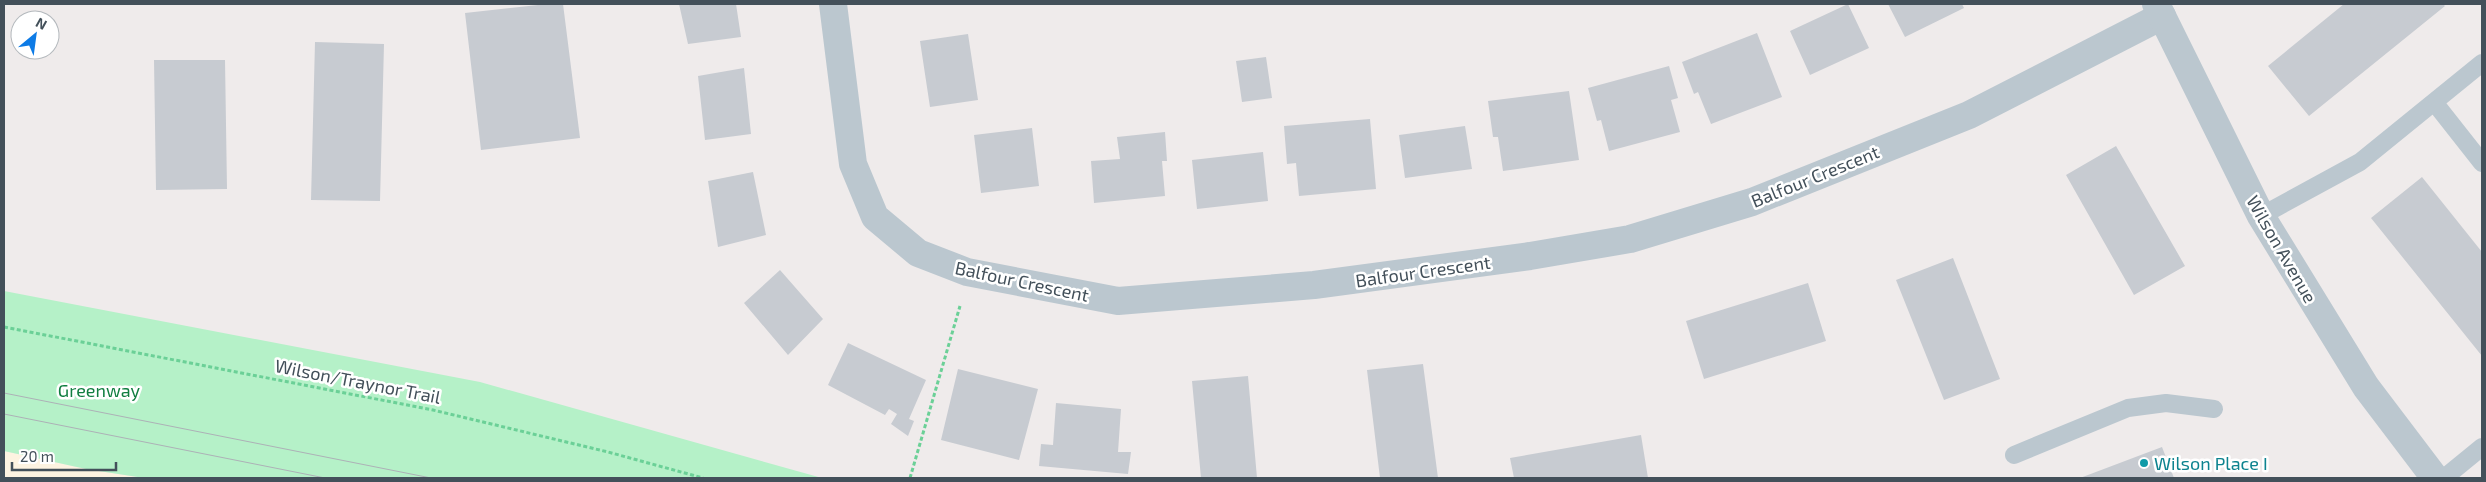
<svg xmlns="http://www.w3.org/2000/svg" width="2486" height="482" font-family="'Exo 2',sans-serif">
	<rect width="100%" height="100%" fill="#efebeb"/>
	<path fill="#fdf3e1" d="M4 451 86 469 144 478H4Z"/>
	<path fill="#b5f1c8" d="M4 291 480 382 822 478H144L86 469 4 451Z"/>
	<path fill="#c7cbd1" d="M547 4H563L580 138 481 150 465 13Z
		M679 4H736L741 37 688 44Z
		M1848 4 1869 48 1810 75 1790 31Z
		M1888 4H1962L1964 8 1905 37Z
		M2344 4H2443L2445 6 2309 116 2268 66Z
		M1757 33 1782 97 1711 124 1698 92 1694 94 1682 62Z
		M968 34 978 100 930 107 920 41Z
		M315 42 384 44 380 201 311 200Z
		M1266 57 1272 98 1242 102 1236 61Z
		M154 60H225L227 189 156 190Z
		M1669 66 1678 98 1671 100 1680 132 1609 151 1601 120 1597 121 1588 88Z
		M744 68 751 134 705 140 698 76Z
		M1569 91 1579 160 1503 171 1498 137H1493L1488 101Z
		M1370 119 1376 189 1299 196 1296 163 1287 164 1284 126Z
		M1465 126 1472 169 1405 178 1399 135Z
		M1032 128 1039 186 981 193 974 135Z
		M1165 132 1167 161H1162L1165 196 1094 203 1091 161 1120 159 1117 137Z
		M2116 146 2185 266 2134 295 2066 175Z
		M1263 152 1268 201 1197 209 1192 160Z
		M753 172 766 235 718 247 708 181Z
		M2422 177 2482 252V356L2371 218Z
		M1953 258 2000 379 1944 400 1896 280Z
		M780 270 823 319 788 355 744 303Z
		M1808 283 1826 341 1704 379 1686 321Z
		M848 343 926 380 909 419 914 421 908 436 891 424 897 414 889 409 885 415 828 385Z
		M1423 364 1438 478H1380L1367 370Z
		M958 369 1038 389 1019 460 941 440Z
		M1248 376 1257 478H1201L1192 381Z
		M1056 403 1121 409 1118 452H1131L1128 474 1039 466 1041 444 1053 445Z
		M1641 435 1648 478H1514L1510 458Z
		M2162 447 2174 478H2080Z"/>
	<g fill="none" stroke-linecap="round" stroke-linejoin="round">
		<path stroke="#6bd097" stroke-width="3" stroke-dasharray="4 2.5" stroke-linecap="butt" d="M4 327 433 410 608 452 703 478
			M910 478 960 306"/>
		<path stroke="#bbc7cf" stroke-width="18" d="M2434 102 2482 163
			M2261 216 2360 162 2482 63
			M2014 455 2128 408 2166 403 2214 409
			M2444 478 2482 447"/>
		<path stroke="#bbc7cf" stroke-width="28" d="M833 4 853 164 875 217 918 253 967 272 1118 301 1314 285 1530 256 1630 239 1752 202 1969 115 2162 16"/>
		<path stroke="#bbc7cf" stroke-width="28" d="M2156 4 2261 216 2366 387 2435 478"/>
		<path stroke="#adb1b7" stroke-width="1" d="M4 393 431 478
			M4 414 325 478"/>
	</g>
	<circle fill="#0f9aa8" stroke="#fff" stroke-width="2" cx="2144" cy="463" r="5"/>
	<g text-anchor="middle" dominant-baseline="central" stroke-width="5" stroke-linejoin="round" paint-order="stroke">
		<g font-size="18" fill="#43505a" stroke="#fff">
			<text transform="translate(1815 176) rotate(-22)">Balfour Crescent</text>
			<text transform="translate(2282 249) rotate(60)">Wilson Avenue</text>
			<text transform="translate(1423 271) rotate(-8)">Balfour Crescent</text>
			<text transform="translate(1022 281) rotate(12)">Balfour Crescent</text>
			<text transform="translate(358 381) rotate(11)">Wilson/Traynor Trail</text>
		</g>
		<g font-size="18" fill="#107e40" stroke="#fff">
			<text x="99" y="390">Greenway</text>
		</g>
		<g font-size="18" fill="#0d838f" stroke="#fff" text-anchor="start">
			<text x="2154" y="463">Wilson Place I</text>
		</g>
	</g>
	<rect width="2486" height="482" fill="none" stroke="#43505a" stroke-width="10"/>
	<g transform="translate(35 35) rotate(29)"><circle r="24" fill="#ffffff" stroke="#b4b9bd"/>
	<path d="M0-4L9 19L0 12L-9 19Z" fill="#0d7be6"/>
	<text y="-8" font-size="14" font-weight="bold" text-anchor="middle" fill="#43505a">N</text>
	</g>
	<path d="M12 462v8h104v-8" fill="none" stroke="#43505a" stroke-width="2.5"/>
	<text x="20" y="462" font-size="15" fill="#43505a" stroke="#ffffff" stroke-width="4" paint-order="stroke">20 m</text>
</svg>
